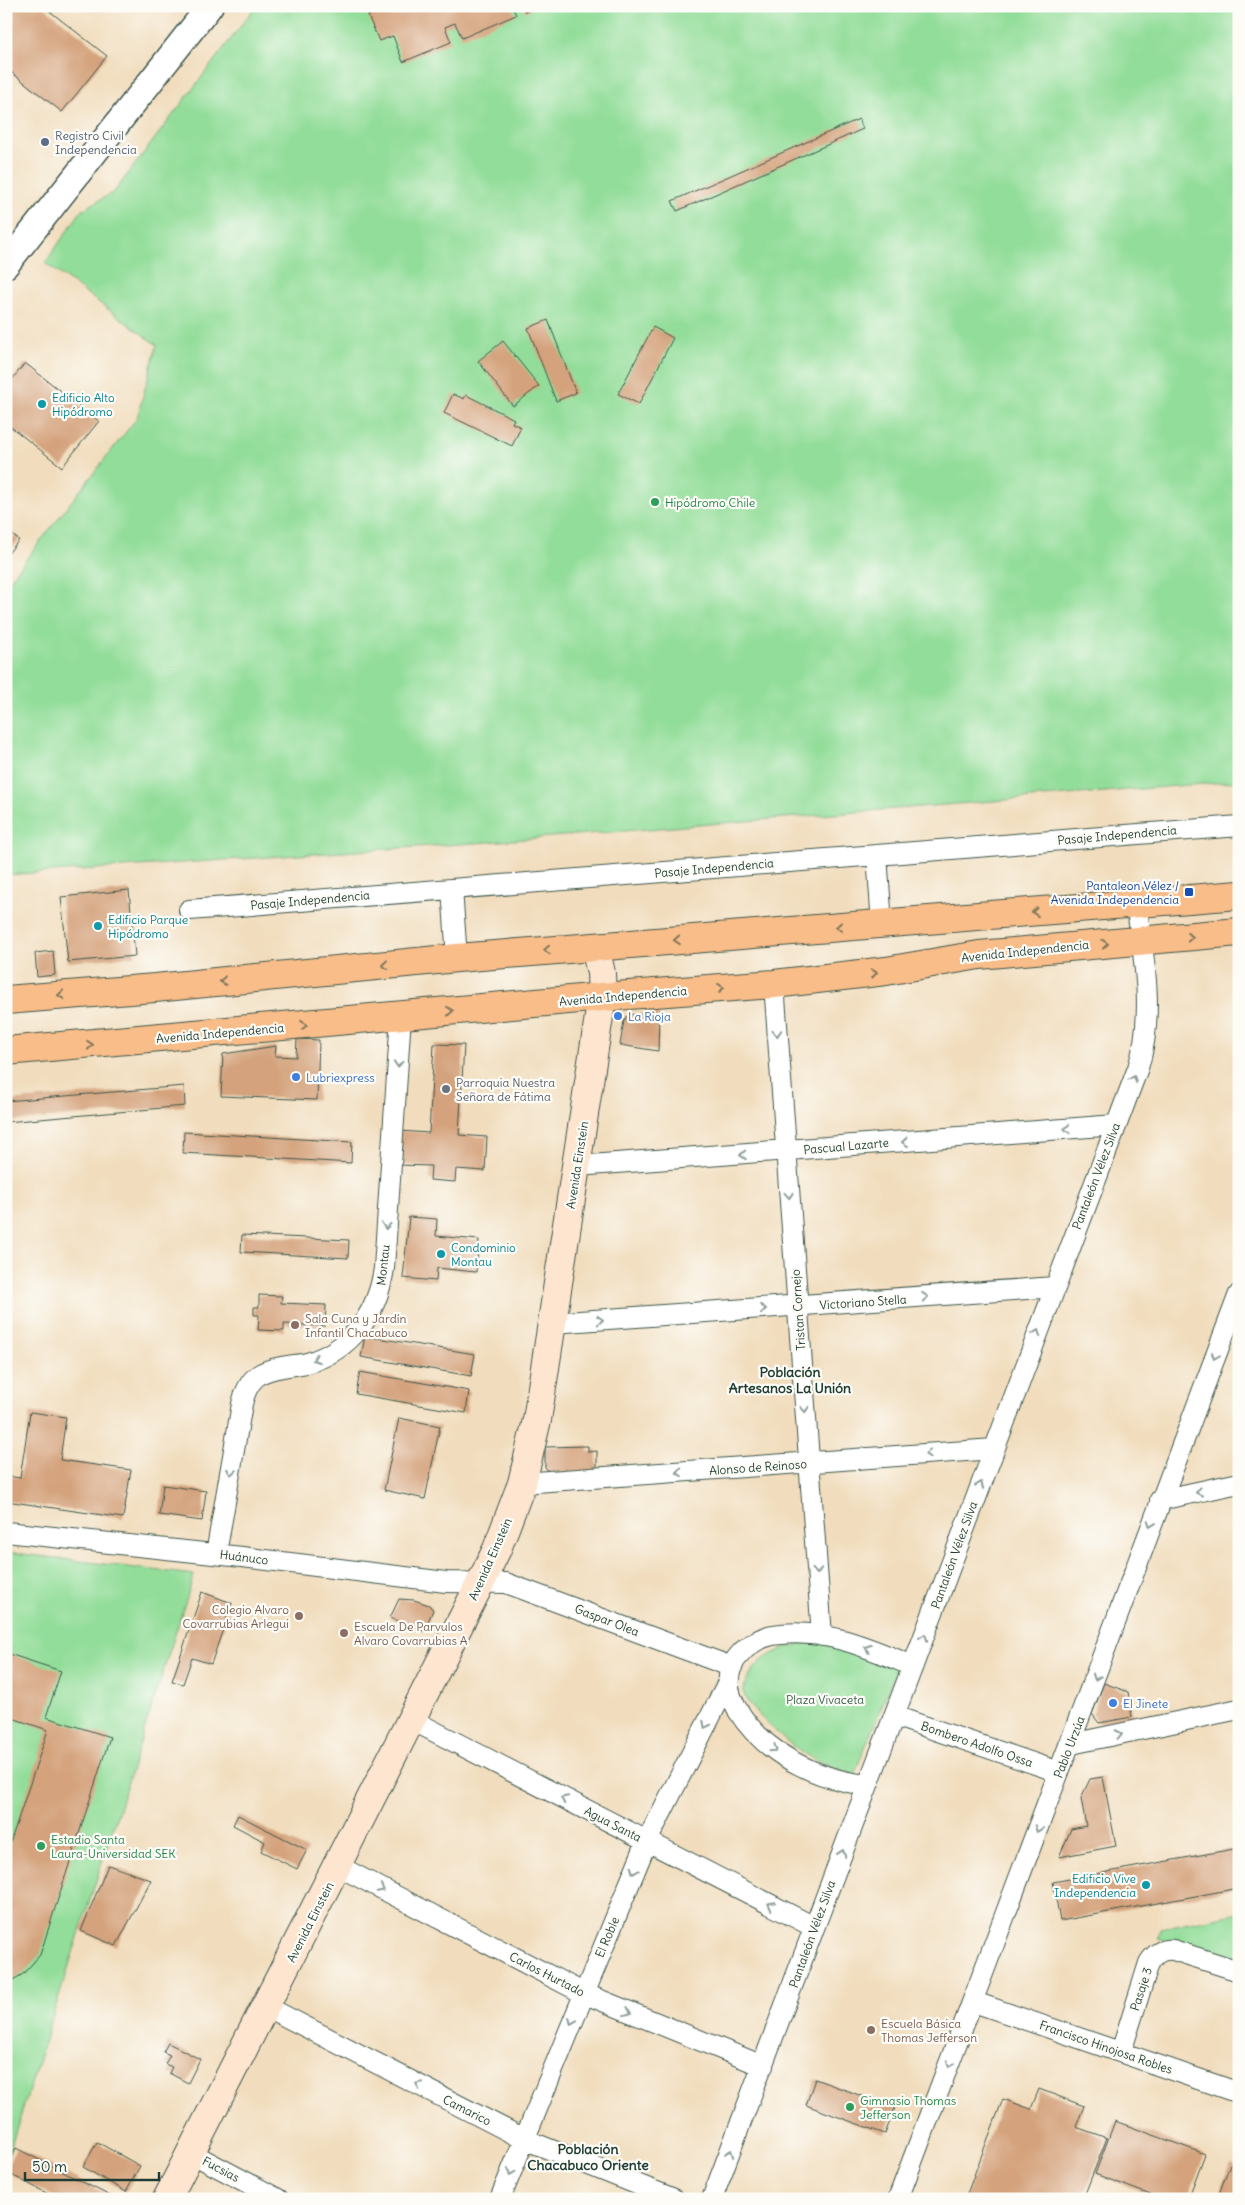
<svg xmlns="http://www.w3.org/2000/svg" width="1245" height="2205" font-family="Delius,sans-serif">
	<rect width="100%" height="100%" fill="#fdfcf7"/>
	<filter id="ink" filterUnits="userSpaceOnUse"><feTurbulence type="fractalNoise" baseFrequency=".02" numOctaves="2"/><feDisplacementMap in="SourceGraphic" scale="10" xChannelSelector="R" yChannelSelector="G"/><feConvolveMatrix kernelMatrix="1 2 1 2 8 2 1 2 1" color-interpolation-filters="sRGB"/></filter>
	<filter id="wash" filterUnits="userSpaceOnUse"><feTurbulence type="fractalNoise" baseFrequency=".0096" numOctaves="4" result="noise"/><feDisplacementMap in="SourceGraphic" scale="20" xChannelSelector="R" yChannelSelector="G"/><feGaussianBlur stdDeviation="1.12" result="paint"/><feColorMatrix in="noise" values="0 0 0 0 0 0 0 0 0 0 0 0 0 0 0 0 0 1.4 0 .05"/><feComposite in="paint" operator="in"/></filter>
	<g filter="url(#wash)">
		<rect width="100%" height="100%" fill="#f1ddbd"/>
		<path fill="#92dd99" stroke="#588d66" d="M256 6H1239V781L489 842 6 875V585L137 418 157 345 45 263 82 210 114 192Z
			M6 1552 194 1575 6 2162Z
			M805 1643H824L897 1668 854 1775C836 1768 815 1761 798 1750 786 1741 745 1706 744 1693 743 1686 747 1680 750 1675 761 1655 784 1647 805 1643Z
			M1239 1913V1964L1158 1938 1160 1929Z"/>
		<g id="blocks">
			<path fill="#d4a27b" d="M6 6H43L107 56 62 112 6 68Z
				M375 6H512L516 15 462 38 455 23 445 27 451 42 403 62 393 36 379 41 368 16 374 13 372 7Z
				M523 6H539L525 12Z
				M859 119 863 129 677 211 672 201Z
				M548 320 576 393 556 401 528 328Z
				M653 327 673 338 639 404 618 394Z
				M503 341 539 386 513 406 478 361Z
				M25 363 99 421 62 467 6 423V387Z
				M453 394 464 399 466 395 514 419 512 423 521 427 512 446 444 413Z
				M6 530 19 540 6 556 7 533Z
				M129 890 135 956 68 962 61 897Z
				M53 951 55 975 37 977 35 953Z
				M659 1013 658 1051 620 1045 624 1021 628 1015Z
				M297 1039 319 1040 317 1100 221 1096 223 1054 276 1046 275 1056 296 1057Z
				M434 1044 464 1045 459 1135 487 1137 485 1171 456 1169 455 1182 430 1180 431 1166 398 1165 400 1131 429 1133Z
				M184 1086 185 1106 6 1122V1101Z
				M184 1132 352 1142 351 1163 183 1153Z
				M409 1217 437 1219 436 1236 479 1240 476 1272 437 1268 436 1281 403 1278Z
				M242 1235 349 1240 348 1258 241 1252Z
				M259 1295 282 1296 281 1303 326 1305 325 1326 284 1324V1331L258 1330 259 1315H254V1307H259Z
				M365 1336 475 1354 471 1376 361 1357Z
				M360 1372 469 1391 466 1413 356 1394Z
				M30 1412 66 1417 60 1460 131 1470 123 1518 6 1501V1476L20 1478Z
				M399 1418 440 1426 425 1499 384 1490Z
				M588 1446V1452L597 1451V1473L551 1474 545 1467V1447Z
				M163 1485 206 1491 202 1521 159 1515Z
				M202 1592 232 1603 211 1664 192 1658 183 1684 172 1681Z
				M399 1599 414 1600 429 1605 433 1610 424 1631 390 1618Z
				M6 1653 61 1671 46 1717 110 1737 40 1955 23 1974 6 1984V1855L48 1730 6 1716Z
				M1104 1683 1128 1692 1132 1717 1099 1723 1092 1714Z
				M1103 1777 1116 1846 1059 1857 1071 1829 1086 1826 1081 1798 1090 1779Z
				M238 1815 307 1850 297 1869 261 1851 265 1842 233 1825Z
				M1239 1848V1888L1060 1921 1053 1882Z
				M108 1865 151 1880 116 1946 81 1931Z
				M168 2043 200 2059 188 2083 169 2073 172 2067 165 2064 170 2055 163 2052Z
				M815 2079 895 2108 885 2134 806 2105Z
				M1039 2089 1084 2106 1076 2127 1107 2138 1083 2199H965L1003 2099 1031 2109Z
				M1115 2121 1205 2154 1188 2199H1161L1095 2174Z
				M97 2142 140 2166 126 2192 83 2167Z
				M16 2148 116 2199H58L6 2172V2168Z
				M1230 2164 1239 2167V2199H1217Z"/>
		</g>
	</g>
	<g filter="url(#ink)">
		<use href="#blocks" fill-opacity="0" stroke="#3e5549" stroke-width="1"/>
		<g fill="none" stroke-linecap="round" stroke-linejoin="round">
			<g stroke="#3e5549" stroke-width="22">
				<path id="minor" d="M877 855 882 924
					M452 889 457 958
					M189 910 1239 826
					M774 984 822 1636
					M577 1166 1116 1125
					M552 1323 1054 1287
					M522 1483 994 1449
					M1160 1500 1239 1483
					M6 1532 242 1557 446 1582 506 1583 732 1667
					M216 1554 242 1404C245 1391 250 1379 262 1373 275 1366 293 1366 307 1363 352 1350 378 1312 384 1268L401 1016
					M894 1716 1059 1772
					M412 1720 814 1927
					M1071 1744 1239 1709
					M867 1785C816 1779 764 1754 737 1709 727 1692 725 1675 736 1659 747 1644 763 1635 781 1634 828 1629 871 1649 913 1666
					M338 1866 583 1993 763 2066
					M974 2002 1239 2093
					M267 2007 524 2139 674 2199
					M1121 2052 1149 1963C1155 1953 1162 1949 1173 1950L1239 1971
					M191 2153 278 2199
					M500 2199 647 1841 728 1682
					M712 2199 1138 1068C1155 1013 1144 959 1136 903
					M898 2199C1014 1898 1124 1595 1239 1294"/>
			</g>
			<g stroke="#3e5549" stroke-width="28">
				<path id="tertiary" d="M6 265 210 6"/>
			</g>
			<g stroke="#3e5549" stroke-width="30">
				<path id="secondary" d="M167 2199 481 1582 497 1549 522 1483 537 1420 602 997 601 973 595 947"/>
			</g>
			<g stroke="#3e5549" stroke-width="30">
				<path id="primary" d="M6 1000 155 988 457 958 1239 895
					M6 1051 602 997 774 984 886 971 979 955 1239 932"/>
			</g>
			<use href="#minor" stroke="#fff" stroke-width="20"/>
			<use href="#tertiary" stroke="#fff" stroke-width="25"/>
			<use href="#secondary" stroke="#fde5d0" stroke-width="28"/>
			<use href="#primary" stroke="#f9bd89" stroke-width="28"/>
		</g>
		<defs><path id="oneway-chevron" d="M-2-3.5L2.5 0L-2 3.5" fill="none" stroke-width="1.6" stroke-linecap="round" stroke-linejoin="round" transform="scale(1.25)"/></defs>
		<g stroke="#81775a">
			<use href="#oneway-chevron" transform="translate(1035 912) rotate(175)"/>
			<use href="#oneway-chevron" transform="translate(839 927) rotate(175)"/>
			<use href="#oneway-chevron" transform="translate(1190 937) rotate(-5)"/>
			<use href="#oneway-chevron" transform="translate(677 940) rotate(175)"/>
			<use href="#oneway-chevron" transform="translate(1105 944) rotate(-5)"/>
			<use href="#oneway-chevron" transform="translate(547 950) rotate(175)"/>
			<use href="#oneway-chevron" transform="translate(385 965) rotate(174)"/>
			<use href="#oneway-chevron" transform="translate(874 973) rotate(-8)"/>
			<use href="#oneway-chevron" transform="translate(223 981) rotate(174)"/>
			<use href="#oneway-chevron" transform="translate(721 988) rotate(-4)"/>
			<use href="#oneway-chevron" transform="translate(61 995) rotate(175)"/>
			<use href="#oneway-chevron" transform="translate(450 1011) rotate(-5)"/>
			<use href="#oneway-chevron" transform="translate(304 1025) rotate(-6)"/>
			<use href="#oneway-chevron" transform="translate(90 1045) rotate(-5)"/>
		</g>
		<g stroke="#8f9e9a">
			<use href="#oneway-chevron" transform="translate(777 1033) rotate(86)"/>
			<use href="#oneway-chevron" transform="translate(398 1064) rotate(94)"/>
			<use href="#oneway-chevron" transform="translate(1133 1079) rotate(-69)"/>
			<use href="#oneway-chevron" transform="translate(1067 1129) rotate(175)"/>
			<use href="#oneway-chevron" transform="translate(905 1142) rotate(175)"/>
			<use href="#oneway-chevron" transform="translate(743 1155) rotate(176)"/>
			<use href="#oneway-chevron" transform="translate(789 1195) rotate(86)"/>
			<use href="#oneway-chevron" transform="translate(386 1226) rotate(94)"/>
			<use href="#oneway-chevron" transform="translate(925 1297) rotate(-4)"/>
			<use href="#oneway-chevron" transform="translate(763 1309) rotate(-4)"/>
			<use href="#oneway-chevron" transform="translate(600 1320) rotate(-4)"/>
			<use href="#oneway-chevron" transform="translate(1037 1333) rotate(-70)"/>
			<use href="#oneway-chevron" transform="translate(1215 1356) rotate(111)"/>
			<use href="#oneway-chevron" transform="translate(316 1359) rotate(158)"/>
			<use href="#oneway-chevron" transform="translate(805 1409) rotate(86)"/>
			<use href="#oneway-chevron" transform="translate(928 1454) rotate(175)"/>
			<use href="#oneway-chevron" transform="translate(231 1472) rotate(100)"/>
			<use href="#oneway-chevron" transform="translate(679 1472) rotate(176)"/>
			<use href="#oneway-chevron" transform="translate(980 1485) rotate(-69)"/>
			<use href="#oneway-chevron" transform="translate(1199 1492) rotate(168)"/>
			<use href="#oneway-chevron" transform="translate(1151 1524) rotate(110)"/>
			<use href="#oneway-chevron" transform="translate(817 1571) rotate(86)"/>
			<use href="#oneway-chevron" transform="translate(924 1637) rotate(-70)"/>
			<use href="#oneway-chevron" transform="translate(868 1648) rotate(-159)"/>
			<use href="#oneway-chevron" transform="translate(1096 1677) rotate(110)"/>
			<use href="#oneway-chevron" transform="translate(706 1725) rotate(117)"/>
			<use href="#oneway-chevron" transform="translate(1119 1734) rotate(-12)"/>
			<use href="#oneway-chevron" transform="translate(774 1749) rotate(35)"/>
			<use href="#oneway-chevron" transform="translate(564 1799) rotate(-153)"/>
			<use href="#oneway-chevron" transform="translate(1038 1829) rotate(110)"/>
			<use href="#oneway-chevron" transform="translate(842 1853) rotate(-70)"/>
			<use href="#oneway-chevron" transform="translate(634 1871) rotate(113)"/>
			<use href="#oneway-chevron" transform="translate(381 1889) rotate(27)"/>
			<use href="#oneway-chevron" transform="translate(771 1905) rotate(-153)"/>
			<use href="#oneway-chevron" transform="translate(628 2012) rotate(22)"/>
			<use href="#oneway-chevron" transform="translate(572 2021) rotate(112)"/>
			<use href="#oneway-chevron" transform="translate(950 2064) rotate(111)"/>
			<use href="#oneway-chevron" transform="translate(419 2085) rotate(-153)"/>
			<use href="#oneway-chevron" transform="translate(730 2153) rotate(-69)"/>
			<use href="#oneway-chevron" transform="translate(511 2172) rotate(112)"/>
		</g>
	</g>
	<circle fill="#5c6f8a" stroke="#fdfcf7" stroke-width="2" cx="45" cy="142" r="5"/>
	<g fill="#0f9aa8" stroke="#fdfcf7" stroke-width="2">
		<circle cx="42" cy="404" r="5"/>
		<circle cx="98" cy="926" r="5"/>
		<circle cx="441" cy="1254" r="5"/>
		<circle cx="1146" cy="1885" r="5"/>
	</g>
	<g fill="#2e9e5b" stroke="#fdfcf7" stroke-width="2">
		<circle cx="655" cy="502" r="5"/>
		<circle cx="41" cy="1846" r="5"/>
		<circle cx="850" cy="2107" r="5"/>
	</g>
	<rect fill="#1a4fb4" stroke="#fdfcf7" stroke-width="2" x="1184" y="887" width="10" height="10" rx="2.5"/>
	<g fill="#3f7fe0" stroke="#fdfcf7" stroke-width="2">
		<circle cx="618" cy="1016" r="5"/>
		<circle cx="296" cy="1077" r="5"/>
		<circle cx="1113" cy="1703" r="5"/>
	</g>
	<circle fill="#6b7280" stroke="#fdfcf7" stroke-width="2" cx="446" cy="1089" r="5"/>
	<g fill="#8d6e63" stroke="#fdfcf7" stroke-width="2">
		<circle cx="295" cy="1325" r="5"/>
		<circle cx="299" cy="1616" r="5"/>
		<circle cx="344" cy="1633" r="5"/>
		<circle cx="871" cy="2030" r="5"/>
	</g>
	<g text-anchor="middle" dominant-baseline="central" stroke-width="4.5" stroke-linejoin="round" paint-order="stroke">
		<g font-size="12" fill="#4e5e75" stroke="#fdfcf7" text-anchor="start">
			<text x="55" y="135">Registro Civil<tspan x="55" dy="14">Independencia</tspan></text>
		</g>
		<g font-size="12" fill="#0d838f" stroke="#fdfcf7" text-anchor="start">
			<text x="52" y="397">Edificio Alto<tspan x="52" dy="14">Hipódromo</tspan></text>
			<text x="108" y="919">Edificio Parque<tspan x="108" dy="14">Hipódromo</tspan></text>
			<text x="451" y="1247">Condominio<tspan x="451" dy="14">Montau</tspan></text>
			<text x="1136" y="1878" text-anchor="end">Edificio Vive<tspan x="1136" dy="14">Independencia</tspan></text>
		</g>
		<g font-size="12" fill="#27864d" stroke="#fdfcf7" text-anchor="start">
			<text x="665" y="502">Hipódromo Chile</text>
			<text x="51" y="1839">Estadio Santa<tspan x="51" dy="14">Laura-Universidad SEK</tspan></text>
			<text x="860" y="2100">Gimnasio Thomas<tspan x="860" dy="14">Jefferson</tspan></text>
		</g>
		<g font-size="12" fill="#1f3d34" stroke="#fdfcf7">
			<text transform="translate(1117 835) rotate(-5)">Pasaje Independencia</text>
			<text transform="translate(714 868) rotate(-5)">Pasaje Independencia</text>
			<text transform="translate(310 900) rotate(-5)">Pasaje Independencia</text>
			<text transform="translate(1025 951) rotate(-6)">Avenida Independencia</text>
			<text transform="translate(623 996) rotate(-5)">Avenida Independencia</text>
			<text transform="translate(220 1033) rotate(-5)">Avenida Independencia</text>
			<text transform="translate(846 1146) rotate(-5)">Pascual Lazarte</text>
			<text transform="translate(577 1165) rotate(-81)">Avenida Einstein</text>
			<text transform="translate(1096 1176) rotate(-69)">Pantaleón Vélez Silva</text>
			<text transform="translate(383 1265) rotate(-84)">Montau</text>
			<text transform="translate(863 1302) rotate(-4)">Victoriano Stella</text>
			<text transform="translate(798 1310) rotate(-94)">Tristan Cornejo</text>
			<text transform="translate(758 1467) rotate(-4)">Alonso de Reinoso</text>
			<text transform="translate(954 1555) rotate(-70)">Pantaleón Vélez Silva</text>
			<text transform="translate(244 1557) rotate(7)">Huánuco</text>
			<text transform="translate(490 1559) rotate(-66)">Avenida Einstein</text>
			<text transform="translate(607 1620) rotate(21)">Gaspar Olea</text>
			<text transform="translate(977 1744) rotate(19)">Bombero Adolfo Ossa</text>
			<text transform="translate(1069 1747) rotate(-69)">Pablo Urzúa</text>
			<text transform="translate(613 1824) rotate(27)">Agua Santa</text>
			<text transform="translate(310 1922) rotate(-63)">Avenida Einstein</text>
			<text transform="translate(812 1934) rotate(-70)">Pantaleón Vélez Silva</text>
			<text transform="translate(607 1937) rotate(-67)">El Roble</text>
			<text transform="translate(547 1974) rotate(27)">Carlos Hurtado</text>
			<text transform="translate(1141 1989) rotate(-72)">Pasaje 3</text>
			<text transform="translate(1106 2047) rotate(19)">Francisco Hinojosa Robles</text>
			<text transform="translate(467 2110) rotate(27)">Camarico</text>
			<text transform="translate(221 2169) rotate(28)">Fucsias</text>
		</g>
		<g font-size="12" fill="#164399" stroke="#fdfcf7" text-anchor="end">
			<text x="1179" y="885">Pantaleon Vélez /<tspan x="1179" dy="14">Avenida Independencia</tspan></text>
		</g>
		<g font-size="12" fill="#366cbe" stroke="#fdfcf7" text-anchor="start">
			<text x="628" y="1016">La Rioja</text>
			<text x="306" y="1077">Lubriexpress</text>
			<text x="1123" y="1703">El Jinete</text>
		</g>
		<g font-size="12" fill="#5b616d" stroke="#fdfcf7" text-anchor="start">
			<text x="456" y="1082">Parroquia Nuestra<tspan x="456" dy="14">Señora de Fátima</tspan></text>
		</g>
		<g font-size="12" fill="#785e54" stroke="#fdfcf7" text-anchor="start">
			<text x="305" y="1318">Sala Cuna y Jardín<tspan x="305" dy="14">Infantil Chacabuco</tspan></text>
			<text x="289" y="1609" text-anchor="end">Colegio Alvaro<tspan x="289" dy="14">Covarrubias Arlegui</tspan></text>
			<text x="354" y="1626">Escuela De Parvulos<tspan x="354" dy="14">Alvaro Covarrubias A</tspan></text>
			<text x="881" y="2023">Escuela Básica<tspan x="881" dy="14">Thomas Jefferson</tspan></text>
		</g>
		<g font-size="12" fill="#365d48" stroke="#fdfcf7">
			<text x="825" y="1699">Plaza Vivaceta</text>
		</g>
		<g font-size="14" font-weight="bold" fill="#1f3d34" stroke="#fdfcf7">
			<text x="790" y="1372">Población<tspan x="790" dy="16">Artesanos La Unión</tspan></text>
			<text x="588" y="2149">Población<tspan x="588" dy="16">Chacabuco Oriente</tspan></text>
		</g>
	</g>
	<rect width="1245" height="2205" fill="none" stroke="#fdfcf7" stroke-width="25"/>
	<path d="M25 2172v8h134v-8" fill="none" stroke="#1f3d34" stroke-width="2.5"/>
	<text x="32" y="2172" font-size="15" fill="#1f3d34" stroke="#fdfcf7" stroke-width="4" paint-order="stroke">50 m</text>
</svg>
